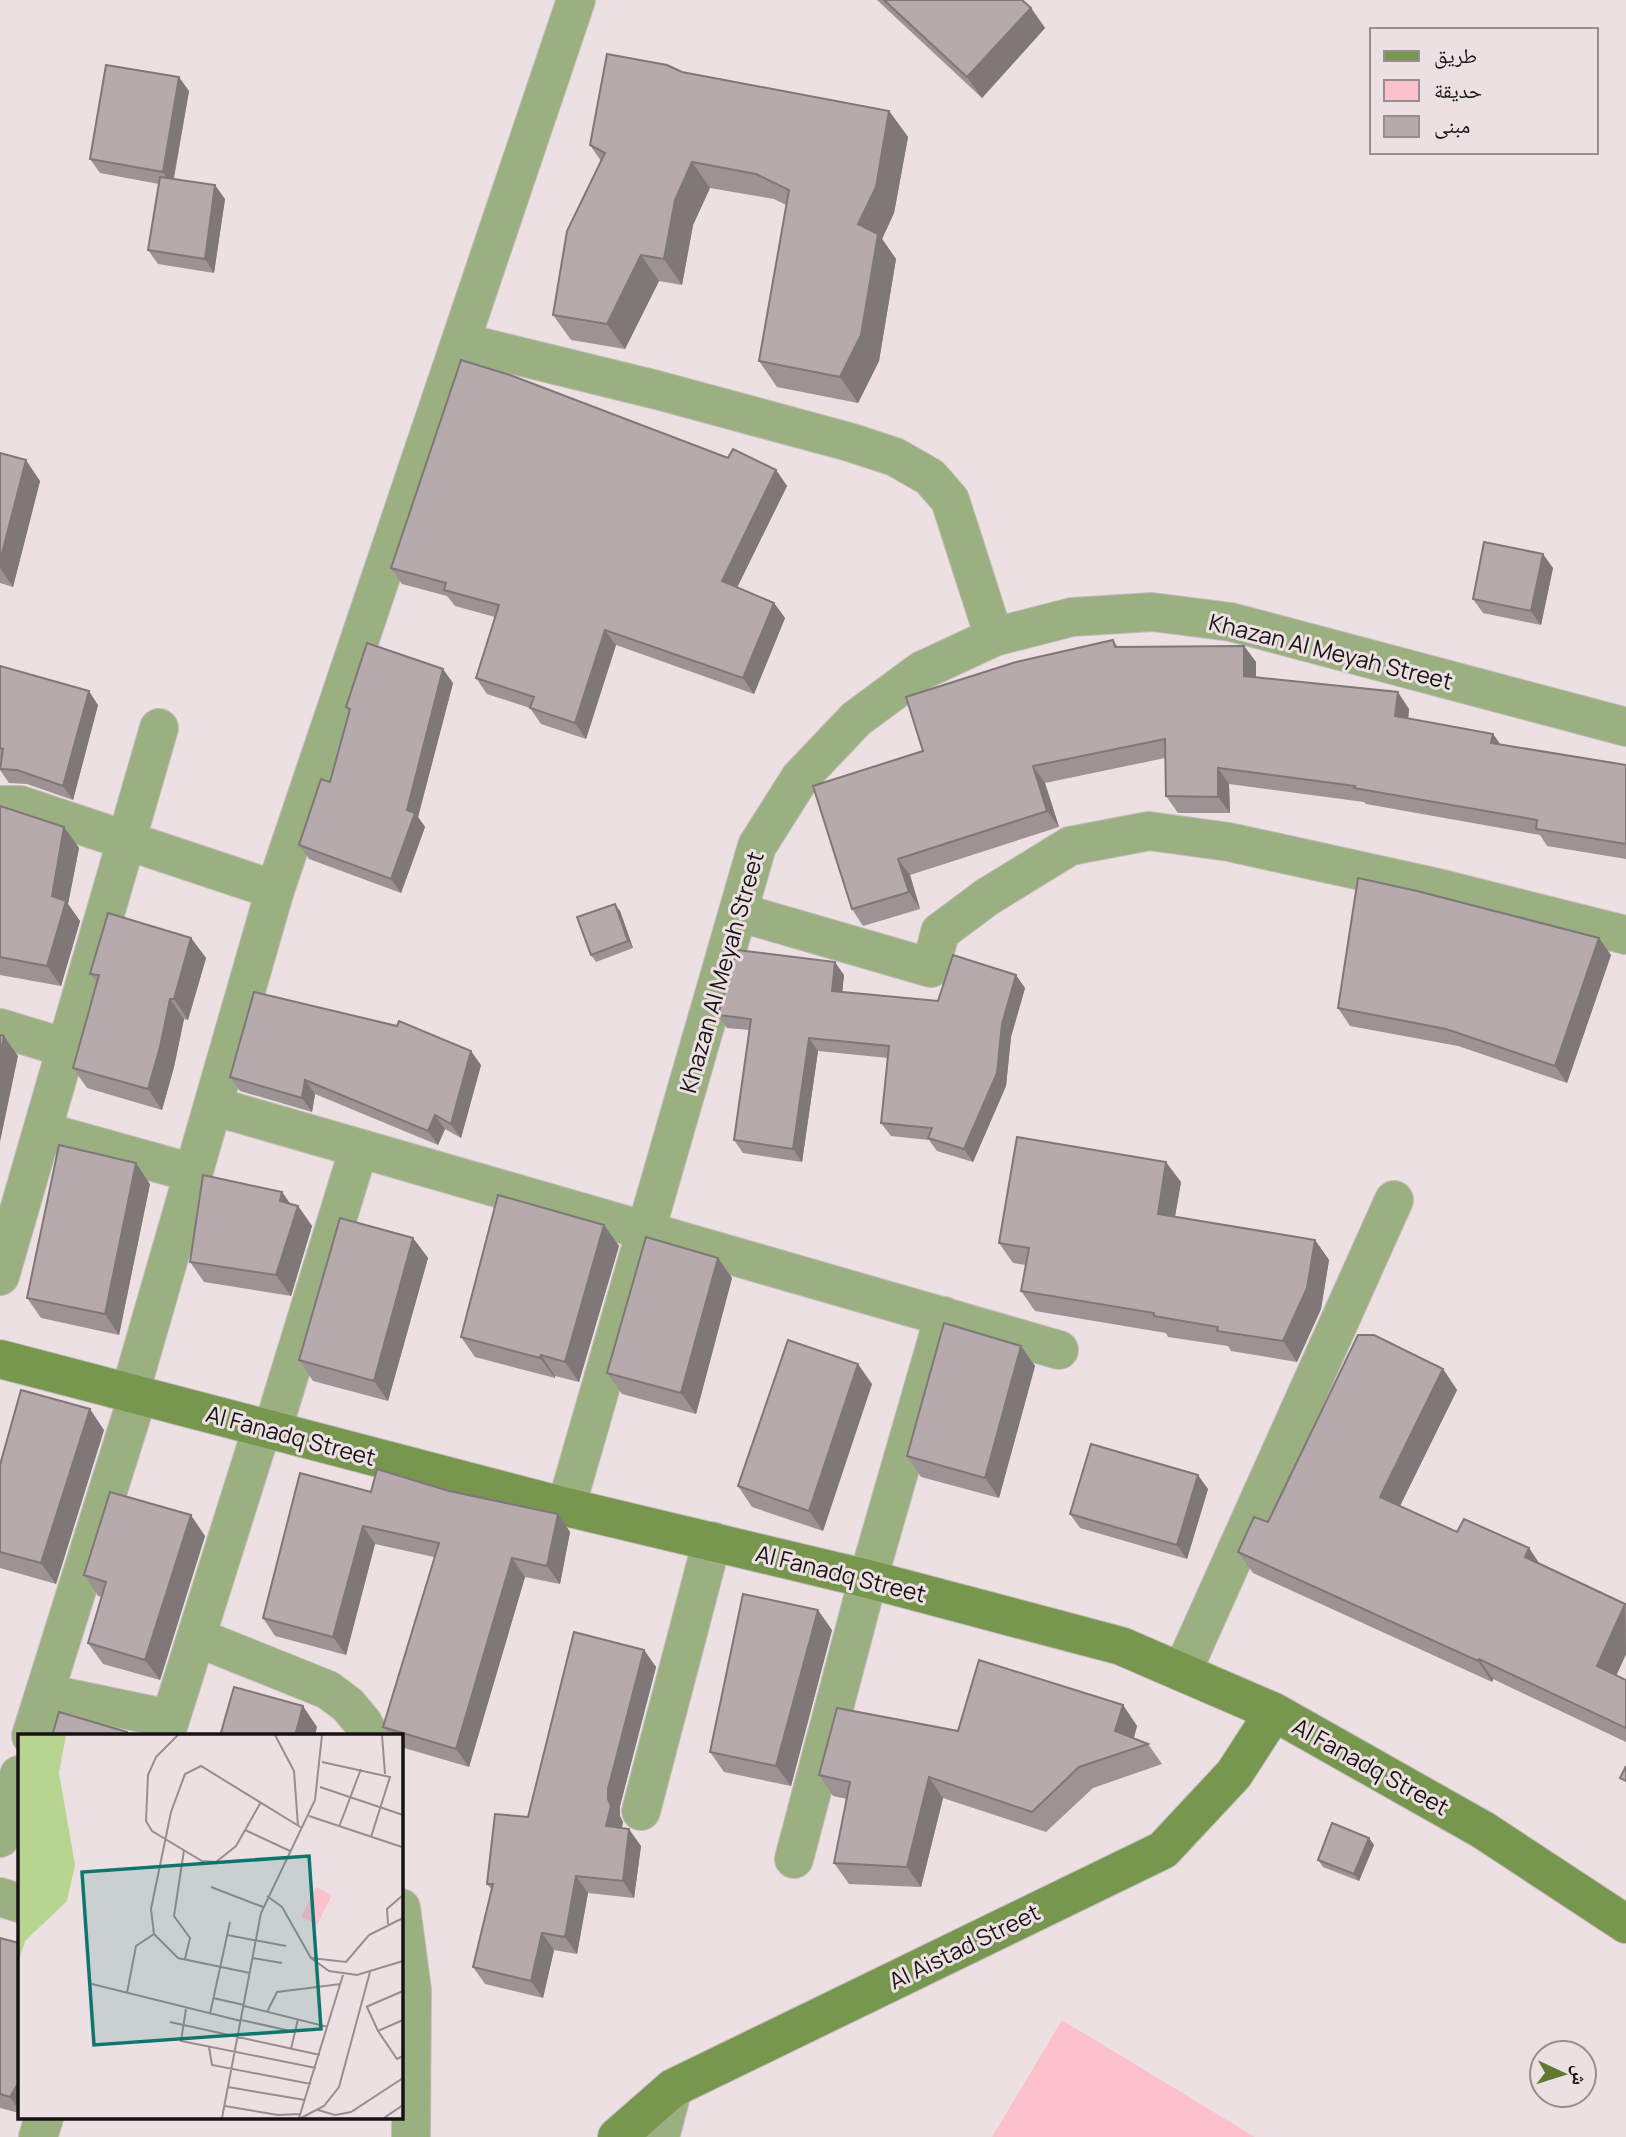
<svg xmlns="http://www.w3.org/2000/svg" width="1626" height="2137" font-family="Manrope,'Noto Naskh Arabic',sans-serif">
	<rect width="100%" height="100%" fill="#ece0e2"/>
	<path fill="#fdc0cd" d="M1062 2020 1255 2137H992Z"/>
	<g fill="none" stroke-linecap="round" stroke-linejoin="round">
		<g stroke="#c6bbbd" stroke-width="40">
			<path id="street" d="M461 342 657 390 849 442 895 457 930 477 950 500 994 637
				M0 805H20L275 890
				M738 912 931 968 940 932 987 897 1070 846 1149 831 1229 842 1434 887 1626 935
				M0 1028 66 1048
				M213 1106 1059 1350
				M42 1131 193 1173
				M0 1276 159 728
				M130 1393 275 890 576 0
				M272 1431 359 1148
				M566 1507 757 846 800 778 856 719 921 671 994 637 1072 617 1152 612 1231 622 1626 727
				M196 1637 328 1690 348 1705 363 1723 370 1736
				M1182 1672 1394 1200
				M45 1693 170 1719
				M31 1736 138 1395
				M165 1736 262 1428
				M641 1811 712 1541
				M0 1838 19 1775
				M794 1859 868 1579 944 1316
				M0 1897 19 1903
				M401 1908 412 1990 411 2137
				M38 2137 44 2118
				M660 2137 673 2088"/>
		</g>
		<g stroke="#c6bbbd" stroke-width="40">
			<path id="secondary" d="M0 1359 566 1507 868 1579 1121 1646 1274 1712 1483 1830 1626 1924
				M617 2137 673 2088 1163 1850 1234 1774 1274 1712"/>
		</g>
		<use href="#street" stroke="#9bb081" stroke-width="38"/>
		<use href="#secondary" stroke="#78974e" stroke-width="38"/>
	</g>
	<path fill="#9d9294" d="M877 0H1022L1031 8 1045 28 982 98Z
		M682 72 889 111 908 137 894 213 882 239 896 259 879 361 858 403 777 387 759 361 786 205 774 199 710 188 693 225 682 285 659 281 625 349 571 340 553 315 601 161 590 145Z
		M189 91 174 179 225 199 214 273 158 264 148 250 159 184 100 173 90 159Z
		M0 453 40 481 13 587 0 583Z
		M728 458 776 470 787 486 737 587 774 603 785 618 754 694 616 645 586 739 541 724 530 708 487 694 476 678 495 617 455 606 447 596 402 584 391 568Z
		M1553 568 1541 625 1483 613 1473 599Z
		M1113 640 1118 647 1244 646 1256 662V677L1409 709 1408 719 1493 734 1500 744 1626 765V859L1547 846 1540 835 1366 804 1364 802 1229 784 1230 813H1178L1166 796 1165 758 1045 783 1059 827 910 875 920 909 863 926 852 909 923 751Z
		M0 666 98 705 73 800 27 784 9 783 0 770 1 760 0 759Z
		M453 683 418 817 425 827 401 893 309 859 299 845 330 782 349 713 346 707Z
		M0 806 64 827 79 848 68 904 80 921 61 986 0 975Z
		M620 911 633 948 596 962 591 955Z
		M191 938 206 958 188 1020 184 1019 174 1067 162 1110 87 1088 73 1068 97 983 90 974Z
		M1611 955 1567 1083 1458 1046 1350 1026 1338 1008Z
		M844 975 842 992 938 1001 1025 988 1011 1037 1006 1086 973 1162 937 1151 929 1140 891 1136 881 1123 888 1058 818 1051 802 1162 743 1153 734 1140 749 1030 727 1028 718 1015Z
		M481 1065 461 1138 445 1129 438 1145 315 1094 312 1112 240 1091 230 1077Z
		M1181 1182 1175 1216 1315 1240 1329 1260 1321 1309 1297 1362 1231 1351 1228 1346 1168 1337 1166 1333 1035 1311 1021 1291 1026 1265 1013 1263 999 1243Z
		M150 1184 119 1335 41 1318 27 1298Z
		M282 1192 290 1204 298 1206 312 1226 291 1296 204 1282 190 1262Z
		M604 1225 619 1246 579 1382 555 1376V1378L475 1357 461 1337Z
		M413 1238 428 1258 388 1401 313 1381 299 1360Z
		M718 1258 732 1278 696 1414 622 1394 607 1373Z
		M1021 1346 1035 1366 999 1498 921 1477 907 1456Z
		M1443 1369 1457 1390 1400 1506 1457 1532 1529 1548 1539 1563 1626 1605V1654L1616 1676 1626 1680V1742L1493 1679 1492 1682 1253 1573 1238 1552 1268 1522Z
		M872 1384 823 1531 752 1507 738 1486Z
		M104 1430 56 1584 0 1568V1465Z
		M1208 1489 1187 1559 1080 1528 1070 1514Z
		M449 1491 558 1514 570 1532 560 1584 525 1577 469 1767 401 1747V1736H390L383 1727 434 1557 375 1544 346 1655 275 1636 263 1618 371 1492Z
		M205 1536 160 1680 103 1664 88 1643 102 1597 98 1596 84 1575Z
		M832 1630 791 1786 724 1772 710 1752Z
		M644 1650 656 1667 620 1806V1816L623 1822 622 1828 641 1846 634 1898 588 1893 577 1954 554 1950 543 1998 485 1984 473 1967 492 1890 487 1884 528 1817Z
		M1123 1705 1137 1726 1134 1738 1148 1744 1162 1764 1093 1788 1046 1832 943 1798 921 1887 849 1884 834 1863 847 1799 833 1796 819 1775 958 1731Z
		M1369 1838 1374 1845 1359 1881 1323 1867 1318 1860Z
		M0 1938 19 1943V2113L0 2108Z"/>
	<path fill="#7f7778" d="M1031 8 1045 28 982 98 967 77Z
		M179 77 189 91 172 186 163 172Z
		M889 111 908 137 894 213 882 239 896 259 879 361 858 403 840 377 858 224Z
		M692 162 710 188 693 225 682 285 664 259 675 200Z
		M215 185 225 199 214 273 205 259Z
		M641 255 659 281 625 349 607 324Z
		M26 460 40 481 13 587 0 568V561Z
		M776 470 787 486 733 596 722 581Z
		M1543 554 1553 568 1541 625 1531 611Z
		M774 603 785 618 754 694 743 678Z
		M605 630 616 645 586 739 575 723Z
		M1244 646 1256 662V693L1244 676Z
		M443 669 453 683 418 817 425 827 401 893 391 879 407 810Z
		M89 691 98 705 73 800 63 786Z
		M1398 692 1409 709 1407 733 1395 716Z
		M1493 734 1504 750 1491 743Z
		M1033 766 1045 783 1059 827 1047 811Z
		M1218 768 1229 784 1230 813 1218 797Z
		M64 827 79 848 68 904 80 921 61 986 47 966 52 896Z
		M898 859 910 875 920 909 909 892Z
		M615 904 620 911 633 948 628 941Z
		M191 938 206 958 188 1020 174 999Z
		M1599 938 1611 955 1567 1083 1555 1066Z
		M835 962 844 975 841 1004 832 991Z
		M1016 975 1025 988 1011 1037 1006 1086 973 1162 964 1149Z
		M170 999 184 1019 174 1067 162 1110 148 1089Z
		M4 1036 18 1056 0 1142V1054Z
		M809 1038 818 1051 802 1162 793 1149Z
		M471 1051 481 1065 461 1138 451 1124Z
		M305 1080 315 1094 312 1112 302 1098Z
		M435 1115 445 1129 438 1145 428 1131Z
		M1166 1162 1181 1182 1172 1234 1158 1214Z
		M136 1163 150 1184 119 1335 105 1314Z
		M282 1192 296 1212 298 1206 312 1226 291 1296 276 1275Z
		M604 1225 619 1246 579 1382 565 1362Z
		M413 1238 428 1258 388 1401 374 1381Z
		M1315 1240 1329 1260 1321 1309 1297 1362 1283 1341Z
		M718 1258 732 1278 696 1414 681 1393Z
		M1021 1346 1035 1366 999 1498 985 1478Z
		M541 1355 555 1376V1378L540 1358Z
		M858 1364 872 1384 823 1531 809 1511Z
		M1443 1369 1457 1390 1394 1518 1380 1497Z
		M90 1409 104 1430 56 1584 41 1563Z
		M1198 1475 1208 1489 1187 1559 1177 1545Z
		M558 1514 570 1532 560 1584 547 1566Z
		M191 1515 205 1536 160 1680 145 1660Z
		M363 1526 375 1544 346 1655 333 1637Z
		M1529 1548 1543 1569 1525 1557Z
		M512 1558 525 1577 469 1767 456 1749Z
		M1625 1604 1626 1654 1611 1687 1597 1666Z
		M818 1610 832 1630 791 1786 776 1766Z
		M644 1650 656 1667 620 1806V1816L623 1822 618 1843 606 1826 608 1789Z
		M1479 1659 1493 1679 1492 1682 1478 1661Z
		M1123 1705 1137 1726 1130 1750 1115 1731Z
		M303 1706 317 1727 315 1736H295Z
		M929 1777 943 1798 921 1887 907 1867Z
		M629 1829 641 1846 634 1898 623 1881Z
		M1369 1838 1374 1845 1359 1881 1354 1874Z
		M576 1876 588 1893 577 1954 565 1937Z
		M542 1933 554 1950 543 1998 531 1981Z
		M17 2085 19 2089V2110L10 2097Z"/>
	<path fill="#b6aaac" stroke="#7f7778" stroke-width="2" d="M884 0H1022L1031 8 967 77Z
		M607 54 667 65 682 72 889 111 876 187 858 224 878 234 861 335 840 377 759 361 789 190 756 174 692 162 675 200 664 259 641 255 607 324 553 315 567 231 605 153 590 145Z
		M106 65 179 77 163 172 90 159Z
		M160 177 215 185 205 259 148 250Z
		M461 360 510 375 728 458 733 449 776 470 722 581 774 603 743 678 605 630 575 723 530 708 534 697 476 678 499 605 444 590 446 583 391 568Z
		M0 453 26 460 0 561Z
		M1484 542 1543 554 1531 611 1473 599Z
		M1113 640 1115 647 1244 646V676L1398 692 1395 716 1493 734 1491 743 1626 765V844L1536 829 1537 820 1354 788 1355 786 1218 768V797L1166 796 1165 739 1033 766 1047 811 898 859 909 892 852 909 813 786 923 751 906 697 1016 662Z
		M367 643 443 669 407 810 415 813 391 879 299 845 321 779 330 782 350 709 346 707Z
		M0 666 89 691 63 786 17 770 0 769 3 749 0 748Z
		M0 806 64 827 52 896 66 901 47 966 0 957Z
		M1358 878 1417 891 1599 938 1555 1066 1446 1029 1338 1008Z
		M615 904 628 941 591 955 577 917Z
		M108 913 191 938 174 999H170L160 1047 148 1089 73 1068 99 975 90 974Z
		M737 950 835 962 832 991 938 1001 953 955 1016 975 1002 1024 997 1073 964 1149 928 1138 932 1128 881 1123 889 1046 809 1038 793 1149 734 1140 751 1019 718 1015Z
		M254 992 397 1026 399 1021 471 1051 451 1124 435 1115 428 1131 305 1080 302 1098 230 1077Z
		M0 1035 4 1036 0 1054Z
		M1017 1137 1166 1162 1158 1214 1315 1240 1307 1288 1283 1341 1217 1331 1218 1327 1154 1316V1313L1021 1291 1029 1248 999 1243Z
		M59 1145 136 1163 105 1314 27 1298Z
		M203 1175 282 1192 280 1201 298 1206 276 1275 190 1262Z
		M498 1195 604 1225 565 1362 541 1355 540 1358 461 1337Z
		M340 1218 413 1238 374 1381 299 1360Z
		M646 1237 718 1258 681 1393 607 1373Z
		M944 1323 1021 1346 985 1478 907 1456Z
		M1358 1335H1374L1443 1369 1380 1497 1457 1532 1464 1519 1529 1548 1525 1557 1625 1604 1597 1666 1626 1680V1728L1479 1659 1478 1661 1238 1552 1254 1517 1268 1522Z
		M788 1340 858 1364 809 1511 738 1486Z
		M21 1390 90 1409 41 1563 0 1552V1465Z
		M1091 1444 1198 1475 1177 1545 1070 1514Z
		M377 1469 449 1491 558 1514 547 1566 512 1558 456 1749 383 1727 439 1543 363 1526 333 1637 263 1618 300 1473 371 1492Z
		M110 1492 191 1515 145 1660 88 1643 106 1582 84 1575Z
		M743 1594 818 1610 776 1766 710 1752Z
		M574 1632 644 1650 608 1789V1799L611 1806 606 1826 629 1829 623 1881 576 1876 565 1937 542 1933 531 1981 473 1967 493 1884H487L495 1814 528 1817Z
		M979 1660 1123 1705 1115 1731 1148 1744 1079 1767 1032 1812 929 1777 907 1867 834 1863 850 1782 819 1775 837 1708 958 1731Z
		M234 1687 303 1706 295 1736H220Z
		M59 1712 127 1732 126 1736H52Z
		M1626 1766V1781L1620 1778Z
		M1332 1823 1369 1838 1354 1874 1318 1860Z
		M0 1938 19 1943V2083L17 2085 10 2097 0 2094Z"/>
	<g text-anchor="middle" dominant-baseline="central" stroke-width="6" stroke-linejoin="round" paint-order="stroke">
		<g font-size="23" fill="#171314" stroke="#ece0e2">
			<text transform="translate(1331 651) rotate(14)">Khazan Al Meyah Street</text>
			<text transform="translate(721 972) rotate(-74)">Khazan Al Meyah Street</text>
			<text transform="translate(291 1435) rotate(15)">Al Fanadq Street</text>
			<text transform="translate(841 1573) rotate(14)">Al Fanadq Street</text>
			<text transform="translate(1371 1766) rotate(29)">Al Fanadq Street</text>
			<text transform="translate(964 1946) rotate(-26)">Al Aistad Street</text>
		</g>
	</g>
	<g transform="translate(18 1734)">
		<rect width="385" height="385" fill="#ece0e2"/>
		<path d="M298 153 314 161 299 191 283 183Z" fill="#fdc0cd"/>
		<path d="M0 1H48L41 39 57 131 49 167 7 207 0 229Z" fill="#b7d591"/>
		<path fill="none" stroke="#978e90" stroke-width="2" d="M160 1 138 23 130 41 128 87 134 97 184 127 198 128 218 112 243 68M257 1 276 37 280 92M364 1 367 40M304 28 372 43 353 103M302 53 385 81M291 82 384 113M321 93 343 35M227 96 272 117M166 116 156 182 172 204 167 225M193 153 245 173M249 162 264 173 293 224 311 237 339 241 385 227M370 190 369 175 385 161M209 201 268 212M234 224 264 229M293 224 328 228 351 201 385 184M232 239 160 224 136 200 133 175 153 78 167 40 183 32 284 94M70 249 223 287M109 259 118 212 136 200M195 264 226 271M226 272 310 293M348 273 385 257M349 273 360 297 385 286M168 275 163 307 298 334M249 278 259 258 323 250M192 280 212 188M223 286 277 298M152 288 302 321M360 297 379 325 385 322M191 313 194 331 293 350M273 315 280 285M210 353 287 366M207 372 260 381 282 380M300 376 317 381 333 378 385 344M204 384 243 179 297 66 304 1M281 384 325 241M283 384 306 372 321 353 352 238M366 384 385 371"/>
		<path fill="#0f766e" fill-opacity="0.15" stroke="#0f766e" stroke-width="3.5" d="M291 122 303 295 76 311 64 138Z"/>
		<rect width="385" height="385" fill="none" stroke="#171314" stroke-width="3.5"/>
	</g>
	<rect x="1370" y="28" width="228" height="126" fill="#ece0e2" stroke="#978e90" stroke-width="2"/>
	<rect x="1384" y="51" width="35" height="10" fill="#78974e" stroke="#978e90" stroke-width="2"/>
	<text x="1434" y="63" font-size="21" fill="#171314">طريق</text>
	<rect x="1384" y="80" width="35" height="21" fill="#fdc0cd" stroke="#978e90" stroke-width="2"/>
	<text x="1434" y="98" font-size="21" fill="#171314">حديقة</text>
	<rect x="1384" y="116" width="35" height="21" fill="#b6aaac" stroke="#978e90" stroke-width="2"/>
	<text x="1434" y="133" font-size="21" fill="#171314">مبنى</text>
	<g transform="translate(1563 2074) rotate(94)"><circle r="33" fill="#ece0e2" stroke="#978e90" stroke-width="2"/>
	<path d="M0-5L12 26L0 18L-12 26Z" fill="#5d7a2f"/>
	<text y="-10" font-size="19" font-weight="bold" text-anchor="middle" fill="#171314">ش</text>
	</g>
</svg>
